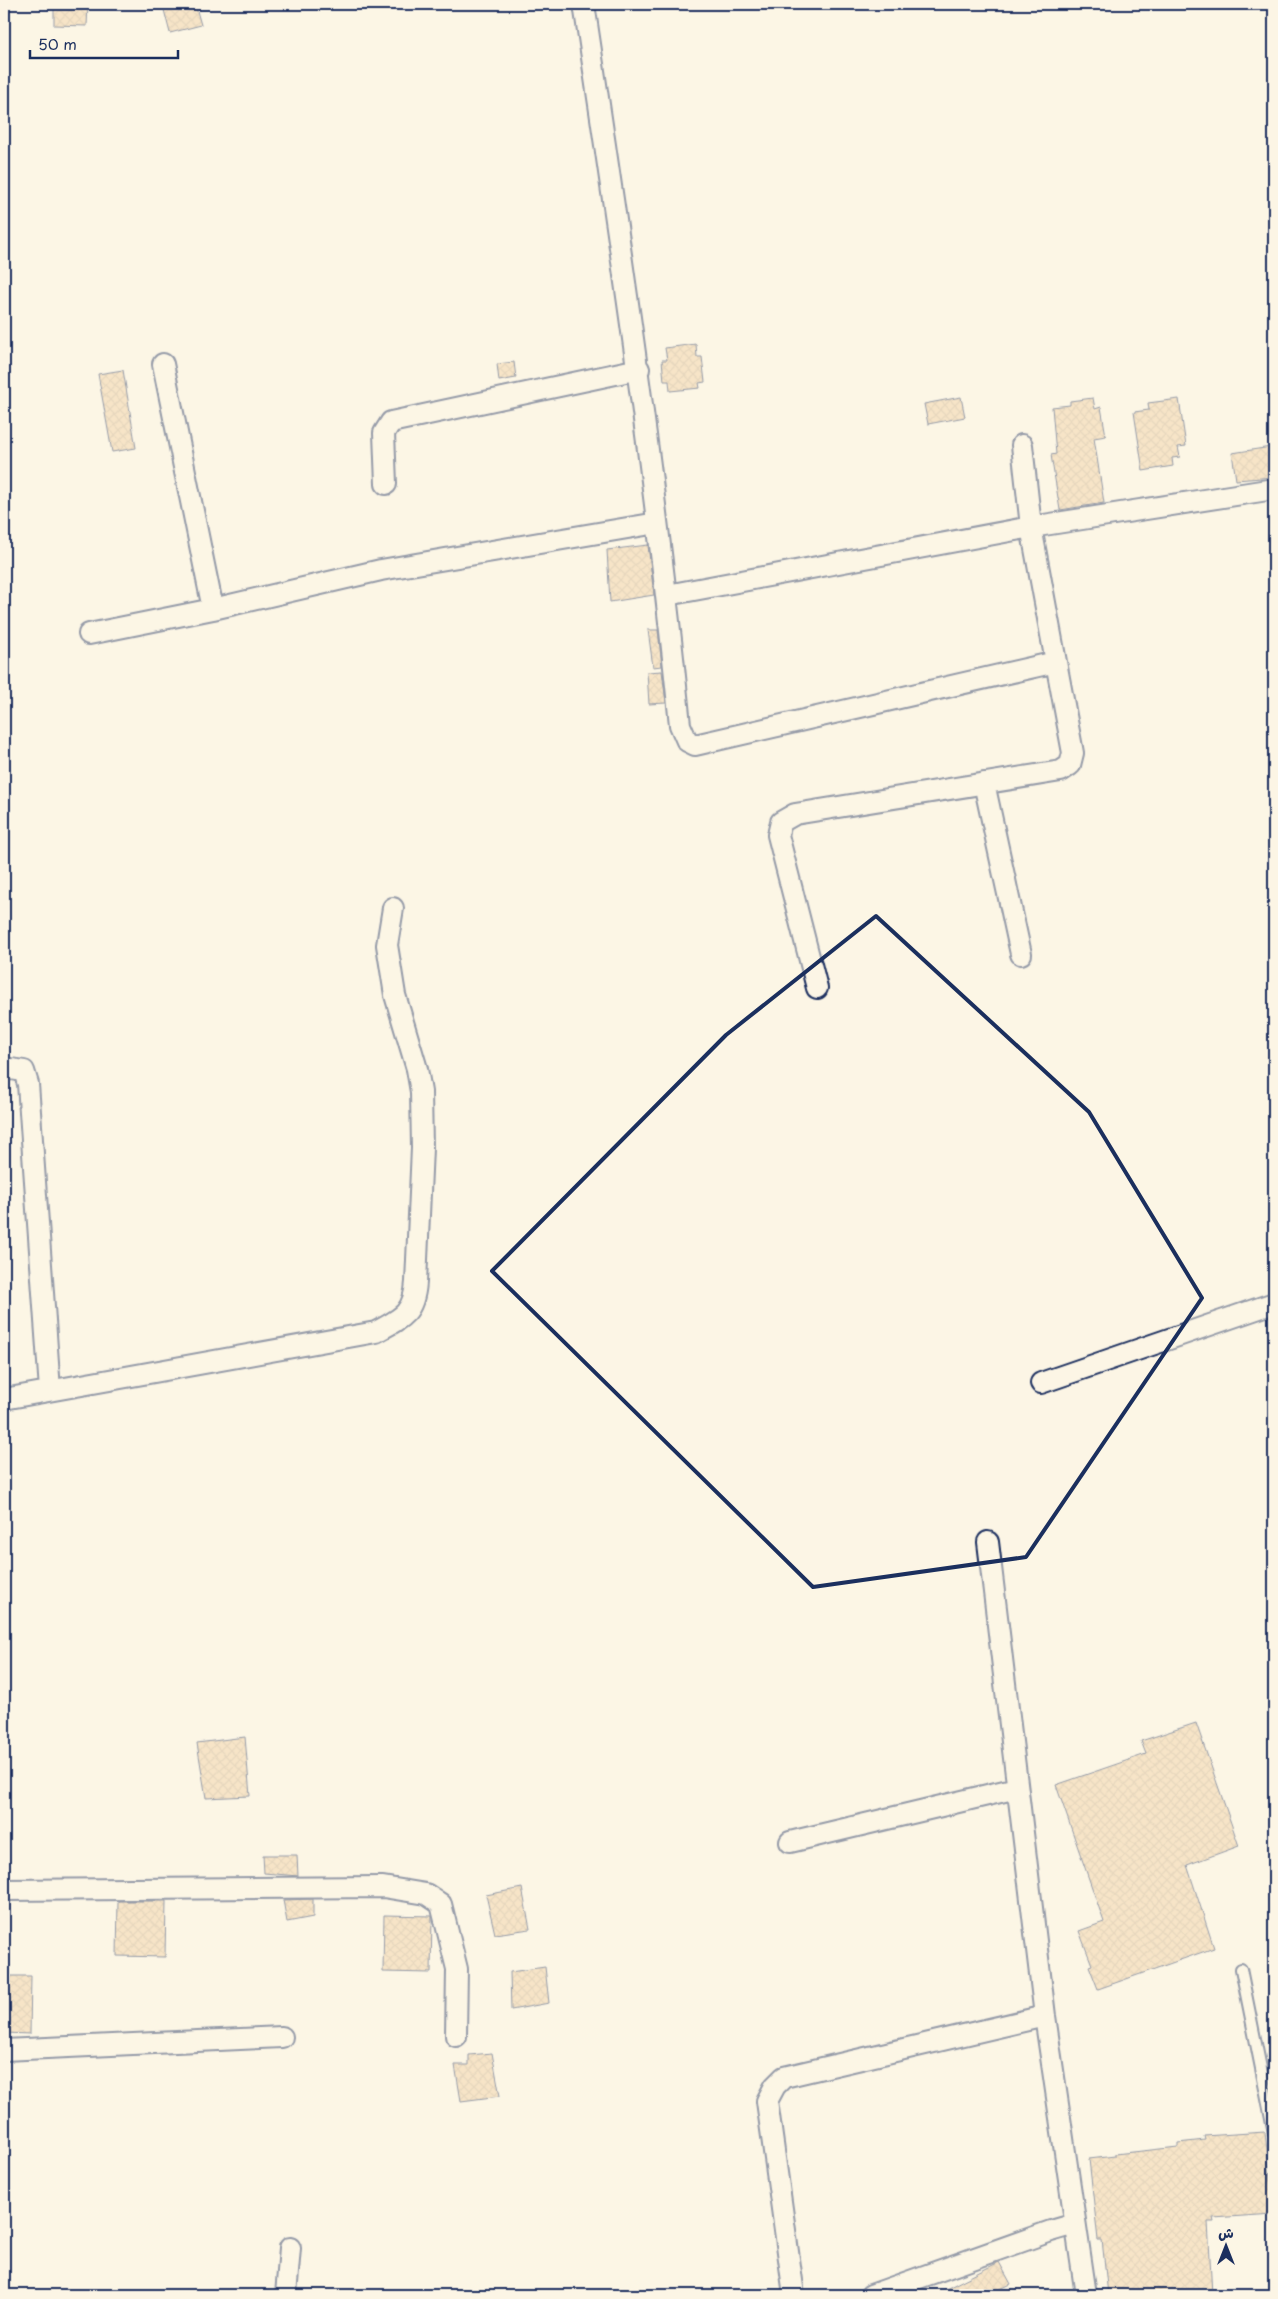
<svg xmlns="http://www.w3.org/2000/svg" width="1278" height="2299" font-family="'Playpen Sans','Playpen Sans Arabic',sans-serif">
	<defs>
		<pattern id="building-cross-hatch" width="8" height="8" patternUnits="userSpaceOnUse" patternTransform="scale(1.25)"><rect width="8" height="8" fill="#f1cfa2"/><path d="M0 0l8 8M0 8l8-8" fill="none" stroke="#ceb28e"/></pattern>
	</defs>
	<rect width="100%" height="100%" fill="#fcf5e5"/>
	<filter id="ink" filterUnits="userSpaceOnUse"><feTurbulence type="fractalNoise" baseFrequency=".02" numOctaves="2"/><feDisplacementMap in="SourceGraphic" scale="10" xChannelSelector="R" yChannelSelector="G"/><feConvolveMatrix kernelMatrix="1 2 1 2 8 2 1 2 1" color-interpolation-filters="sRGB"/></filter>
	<g filter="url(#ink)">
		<path fill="url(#building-cross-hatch)" stroke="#1b2f5e" d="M54 4H88L87 26 54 25Z
			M176 4H195L201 25 170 33 164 10 177 7Z
			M696 344 697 357H702L705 382 699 383 700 388 670 391 669 381H664L662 360H667L665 348Z
			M514 362 516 378 499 381 497 364Z
			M123 370 136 448 112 452 98 374Z
			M961 397 965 417 928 424 924 404Z
			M1093 398 1095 409 1101 407 1106 436 1094 438 1104 503 1060 510 1051 455 1056 454 1052 407 1070 405V401Z
			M1179 399 1186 446 1178 447 1180 457 1172 458 1173 466 1143 471 1134 412 1149 410 1148 403Z
			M1271 447 1274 477 1236 480 1232 453Z
			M648 545 654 595 610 602 607 550Z
			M648 630H658L662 666 653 667Z
			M662 671 666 703 649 704 647 672Z
			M1196 1723 1239 1846 1187 1865 1214 1948 1098 1989 1089 1966 1092 1965 1079 1931 1104 1922 1056 1785 1146 1754 1141 1741Z
			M245 1737 250 1796 206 1798 197 1743Z
			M263 1855H297L298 1876 264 1873Z
			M522 1888 530 1929 495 1934 486 1895Z
			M313 1899V1917L287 1922 283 1900Z
			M118 1901H166L165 1957 117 1956Z
			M384 1915 432 1916 431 1973 383 1972Z
			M545 1967 549 2003 511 2010 510 1972Z
			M4 1976H31L30 2034 4 2033Z
			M492 2053 500 2096 461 2101 455 2065H469V2055Z
			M1265 2132 1274 2214 1213 2218 1214 2222H1208L1212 2295H1108L1102 2240H1098L1089 2159 1115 2156V2154L1178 2147V2143L1205 2140 1204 2136Z
			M999 2262 1011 2284 988 2295H934Z"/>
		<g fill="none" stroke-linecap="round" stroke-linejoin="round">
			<g stroke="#1b2f5e" stroke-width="14">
				<path id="lane" d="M1241 1969 1274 2133"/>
			</g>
			<g stroke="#1b2f5e" stroke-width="24">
				<path id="street" d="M584 4C620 244 656 484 680 725L687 741 695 745 1056 662 1073 753 1070 765 1061 771 795 814 781 822 778 835 817 988
					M163 364 213 609
					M1022 445 1031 527 1274 489
					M386 484 384 433 391 422 639 369
					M667 595 1031 527 1056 662
					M89 634 213 609 381 570 657 523
					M984 783 1021 954
					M4 1071 11 1069 24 1071 28 1084 50 1390
					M1041 1383 1274 1303
					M4 1399 376 1332C402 1318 414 1313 416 1282L422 1148 421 1092 417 1069 395 995 387 945 393 908
					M988 1542 1045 2016 1086 2295
					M790 1842 1017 1788
					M4 1890 383 1887 426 1894 441 1904 457 1969 456 2036
					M4 2050 282 2037
					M286 2295 290 2248
					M794 2295 767 2101 775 2086 784 2077 1045 2016
					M871 2295 1051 2231 1075 2224"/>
			</g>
			<use href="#lane" stroke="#fcf5e5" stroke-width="10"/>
			<use href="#street" stroke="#fcf5e5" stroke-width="20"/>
		</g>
	</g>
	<path d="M0 0H1278V2299H0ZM876 916 1089 1112 1202 1298 1026 1557 813 1587 492 1271 726 1035Z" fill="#fcf5e5" fill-opacity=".55" fill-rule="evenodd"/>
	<path fill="none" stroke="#1b2f5e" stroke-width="4" stroke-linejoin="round" d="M876 916 1089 1112 1202 1298 1026 1557 813 1587 492 1271 726 1035Z"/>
	<rect width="1278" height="2299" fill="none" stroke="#fcf5e5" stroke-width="20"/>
	<rect x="10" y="10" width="1258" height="2279" fill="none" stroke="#1b2f5e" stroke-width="2" filter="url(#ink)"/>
	<g transform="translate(1226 2246)" stroke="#fcf5e5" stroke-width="4" paint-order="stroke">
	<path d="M0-4L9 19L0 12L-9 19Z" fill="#1b2f5e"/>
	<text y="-8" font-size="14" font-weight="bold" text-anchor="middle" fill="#1b2f5e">ش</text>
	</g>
	<path d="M30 50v8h148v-8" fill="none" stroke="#1b2f5e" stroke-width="2.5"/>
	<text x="38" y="50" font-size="15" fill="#1b2f5e" stroke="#fcf5e5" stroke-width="4" paint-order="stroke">50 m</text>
</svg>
